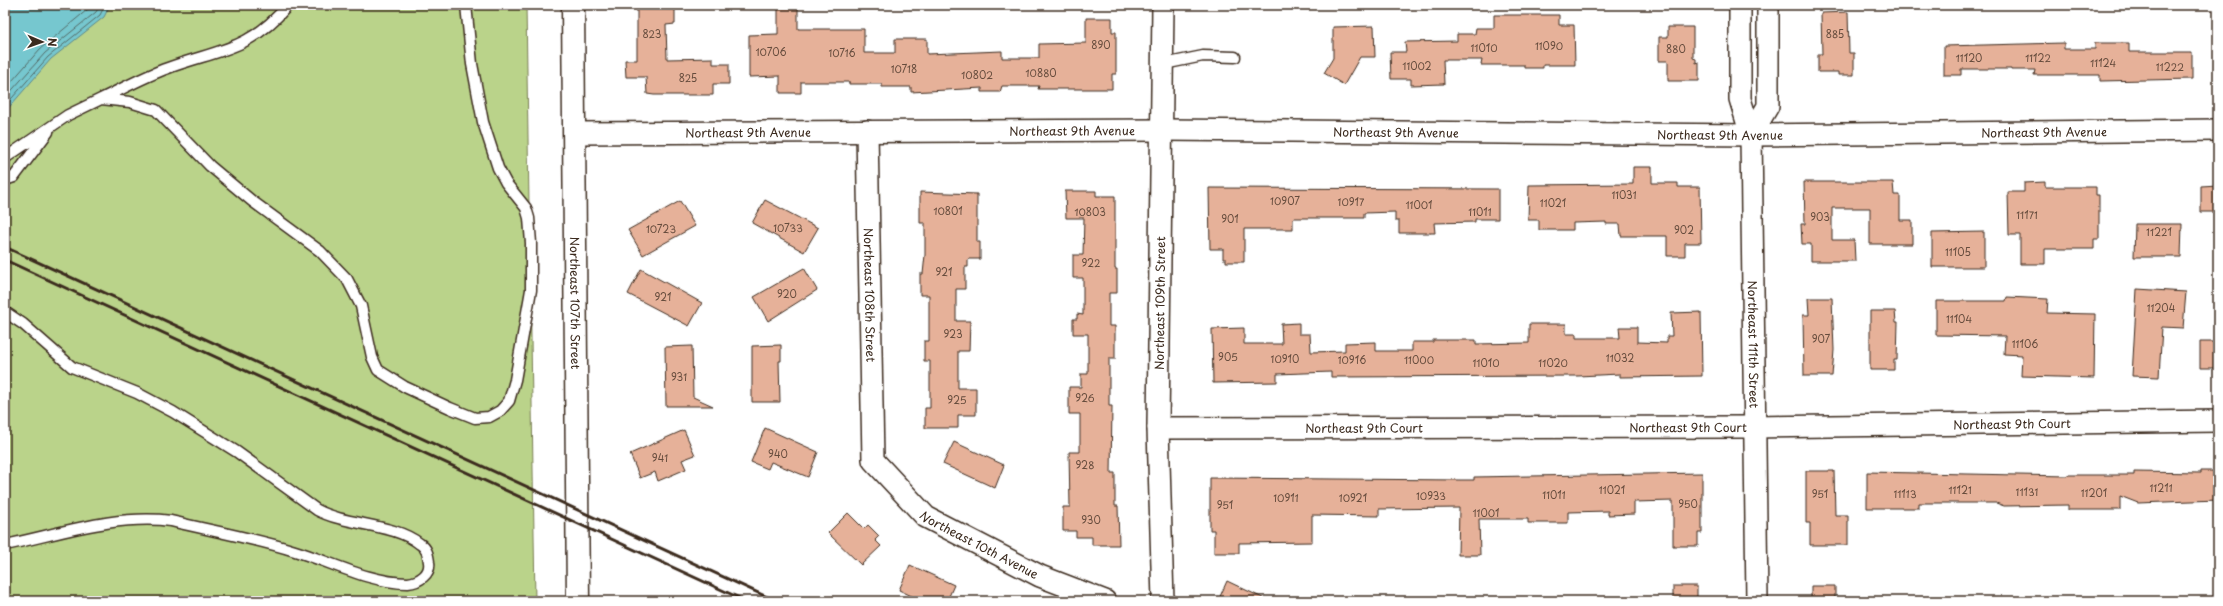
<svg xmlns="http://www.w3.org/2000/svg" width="2223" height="606" font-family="'Playpen Sans',sans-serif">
	<rect width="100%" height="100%" fill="#fff"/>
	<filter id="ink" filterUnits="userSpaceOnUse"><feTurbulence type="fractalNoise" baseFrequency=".025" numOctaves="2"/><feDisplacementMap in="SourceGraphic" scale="8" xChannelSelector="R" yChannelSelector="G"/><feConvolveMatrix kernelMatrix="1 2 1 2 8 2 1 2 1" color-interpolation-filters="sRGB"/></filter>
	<g filter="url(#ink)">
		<path fill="#bad38a" stroke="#7a7e54" d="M5 5H526L535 601H5Z"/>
		<path fill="#76c7cf" stroke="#5e8888" d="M5 5H110L104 17 51 59 5 112Z"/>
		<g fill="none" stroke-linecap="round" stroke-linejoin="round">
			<path stroke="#536965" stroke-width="1" d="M5 89 40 49 93 5
				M5 98 45 53 96 12 100 5
				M5 106 48 57 100 15 105 5"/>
		</g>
		<path fill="#e6b199" stroke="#3b2a1e" d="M637 5H675V24L666 25 667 59 713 58V64H729V84H713V95H654L647 94 646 77H626L625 60H637Z
			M778 5H798V29H864V53H895V39H927V54L1002 51V58H1039V44L1086 43V18H1112V32H1116V74H1112V89H1038L1039 86H1002L1000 92H982V88L911 92V87H882V84H849V82H801V93H780V76L749 77V35L778 34Z
			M1848 12 1849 53H1854V75H1838V72H1818V54H1822L1821 13Z
			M1494 15H1559V25H1574L1575 65H1543V68H1524V65H1481L1482 60H1443L1444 84 1411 85V79H1391L1390 52H1406L1405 42 1457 41V34H1475L1476 28H1494Z
			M1374 26 1375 57H1360L1344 85 1324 73 1333 58V27Z
			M1668 27H1693V58L1696 59V63L1699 62V81H1668V61H1659V37H1668Z
			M2064 43V49H2095V43H2129V52H2192V79L2100 81V75H2034L2035 70H2011V69H1961V75H1944V46Z
			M1633 167H1652V183H1678V187H1700L1701 243H1685V256H1667V236H1621L1620 224H1606V222L1573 223V230H1539V220H1528L1529 185 1633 184Z
			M1804 182H1893L1894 195H1900V220H1912V244H1870V208H1832V240H1854L1855 261H1811V244H1802L1801 224H1805Z
			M2045 182V187H2096V195H2099V239H2094V249H2045V264H2020V235H2009L2008 192H2024V183Z
			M2218 185V212H2201V186Z
			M1209 188 1498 189V219H1475V222L1434 223 1435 233H1399V221H1395V212L1364 213V218H1293V229H1244V262H1226V259H1223V249H1210Z
			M1065 191H1096V196H1115V269H1117V293H1109V326H1115V359H1109V406H1112L1111 473H1115V506H1118L1119 545H1092V537H1076V531H1063V507H1070L1069 452H1080V414H1069V387H1081V374H1088V334H1073V319H1077V314L1083 315V278H1073V255H1083L1084 218H1066Z
			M920 192 977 194V242H980V259H968V267H965V289H956V321H970L969 351H958V388H976V415H958V428H925V408H930V361H924V341H929V295H920V274H923L925 255V223H920Z
			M765 200 818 228 804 252 752 223Z
			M680 201 695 226 643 255 628 230Z
			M2135 224H2182L2181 257H2134Z
			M1984 232V267H1932V233Z
			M804 268 817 290 768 321 754 297Z
			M641 269 702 303 689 326 628 294Z
			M2137 289 2186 292 2183 328 2162 327 2159 377 2132 376Z
			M2007 297 2048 299 2047 313 2095 314 2094 378 2021 376 2022 355 2004 354 2005 336 1936 335V301H2006Z
			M1808 298H1832L1834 350 1832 376H1804L1803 315H1809Z
			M1870 311H1895L1896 322H1898L1897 360H1894V370H1870Z
			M1701 312 1702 376 1620 377V374L1578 376 1331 377V372L1277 374V382L1213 383 1212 329 1244 328V344H1282L1281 324 1299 323V334H1310L1311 352 1345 351V343L1376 342V351H1412V342H1433V340H1476V344L1529 343V324H1566V334H1576V338H1620L1619 327H1637V342L1667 343V336H1672L1671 313Z
			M2200 342H2218V368H2200Z
			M781 345V361H779L780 402H752V346Z
			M692 346 693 397 713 406H666L665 347Z
			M765 428 818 452 808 477 771 462 768 469 751 462Z
			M684 430 695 455 682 460 686 469 658 481 655 472 640 478 630 454Z
			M954 442 1004 465 995 488 943 464Z
			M1806 471H1834L1835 515H1848V545H1810V523H1806Z
			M2201 471H2218V500L2138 503 2120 496V510H2068V505L2004 506 1996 503H1919V508H1867V472L2068 476V475H2134V472L2201 473Z
			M1702 473V533H1698V546H1673V501L1634 502V514L1608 515V511L1568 512V523H1528V519H1479L1480 555H1458L1459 508 1379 509V516L1312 515V542L1239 543V553H1214V530H1210V478L1460 480H1474V477Z
			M848 513 864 529 868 525 879 536 875 540 881 546 861 565 828 533Z
			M910 565 954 585 947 601H922L899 590Z
			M1227 581 1269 601H1218Z
			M1673 586H1697V601H1673Z
			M1811 586H1835V601H1811Z"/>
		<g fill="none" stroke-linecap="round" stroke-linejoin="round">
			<g stroke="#3b2a1e" stroke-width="13">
				<path id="service" d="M1164 64 1203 56 1235 57
					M101 99C124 88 145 76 168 68 220 49 249 51 288 5
					M5 158 68 115 101 99 130 102 156 110 210 166 252 201 320 251 347 279 361 306 372 357 378 370 405 387 450 408 475 418 489 417 500 411 509 401 515 380 531 290V243L529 218 526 208 506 183 498 168 483 122 472 64 466 5
					M5 180 14 177 48 132
					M5 312 23 324 72 367 137 393 173 412 237 452 317 510C347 526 394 523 420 544 427 548 428 555 429 562 431 574 419 582 408 583 370 583 331 562 295 551 254 538 212 531 171 521 115 514 59 534 5 545"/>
			</g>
			<g stroke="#3b2a1e" stroke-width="24">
				<g id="minor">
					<path id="s1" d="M1740 5V99L1751 135 1757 601"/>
					<path id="s2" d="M867 131 873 460 926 517 1040 576 1105 601"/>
					<path id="s3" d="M575 133 1163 130 1751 135 2218 130"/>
					<path d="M1751 135 1768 106V5"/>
					<path id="s4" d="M1158 428 1753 427 2218 421"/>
					<path id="s5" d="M1163 601 1158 428 1163 5"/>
				</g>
			</g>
			<g stroke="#3b2a1e" stroke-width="25">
				<g id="tertiary">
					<path id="s6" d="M573 5 578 601"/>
				</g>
			</g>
			<use href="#service" stroke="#fff" stroke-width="10"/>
			<use href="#minor" stroke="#fff" stroke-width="21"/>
			<use href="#tertiary" stroke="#fff" stroke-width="22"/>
			<path stroke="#3b2a1e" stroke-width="3" d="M5 247 776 601
				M5 260 746 601"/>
		</g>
	</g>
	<g text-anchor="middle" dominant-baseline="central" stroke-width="3" stroke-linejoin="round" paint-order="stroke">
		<g font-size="10" fill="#664c3d">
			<text x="652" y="33">823</text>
			<text x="1835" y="33">885</text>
			<text x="1101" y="44">890</text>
			<text x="1549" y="45">11090</text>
			<text x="1484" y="47">11010</text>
			<text x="1676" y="48">880</text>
			<text x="771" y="51">10706</text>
			<text x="842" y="52">10716</text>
			<text x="1969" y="57">11120</text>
			<text x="2038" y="57">11122</text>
			<text x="2103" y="62">11124</text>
			<text x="1417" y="65">11002</text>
			<text x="2170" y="66">11222</text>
			<text x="904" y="68">10718</text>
			<text x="1041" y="72">10880</text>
			<text x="977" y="74">10802</text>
			<text x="688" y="77">825</text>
			<text x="1624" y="194">11031</text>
			<text x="1285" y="200">10907</text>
			<text x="1351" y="201">10917</text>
			<text x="1553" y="202">11021</text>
			<text x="1419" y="204">11001</text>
			<text x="948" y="210">10801</text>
			<text x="1090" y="211">10803</text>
			<text x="1480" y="211">11011</text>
			<text x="2027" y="214">11171</text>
			<text x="1820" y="216">903</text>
			<text x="1230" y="218">901</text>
			<text x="788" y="227">10733</text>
			<text x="661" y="228">10723</text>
			<text x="1684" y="229">902</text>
			<text x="2159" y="231">11221</text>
			<text x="1958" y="251">11105</text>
			<text x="1091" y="262">922</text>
			<text x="944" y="271">921</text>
			<text x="787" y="293">920</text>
			<text x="663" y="296">921</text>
			<text x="2161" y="307">11204</text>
			<text x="1959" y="318">11104</text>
			<text x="953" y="333">923</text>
			<text x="1821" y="338">907</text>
			<text x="2025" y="343">11106</text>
			<text x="1228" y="356">905</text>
			<text x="1620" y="357">11032</text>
			<text x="1285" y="358">10910</text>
			<text x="1352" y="359">10916</text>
			<text x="1419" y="359">11000</text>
			<text x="1486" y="362">11010</text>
			<text x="1553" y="362">11020</text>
			<text x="679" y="376">931</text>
			<text x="1085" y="397">926</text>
			<text x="957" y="399">925</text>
			<text x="778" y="453">940</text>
			<text x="660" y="457">941</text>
			<text x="1085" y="464">928</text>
			<text x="2161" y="487">11211</text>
			<text x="1612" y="489">11021</text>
			<text x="1960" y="489">11121</text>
			<text x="2027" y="491">11131</text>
			<text x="2094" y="492">11201</text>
			<text x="1820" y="493">951</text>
			<text x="1905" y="493">11113</text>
			<text x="1554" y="494">11011</text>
			<text x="1431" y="495">10933</text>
			<text x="1286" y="497">10911</text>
			<text x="1353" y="497">10921</text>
			<text x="1688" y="503">950</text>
			<text x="1225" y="504">951</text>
			<text x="1486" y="512">11001</text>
			<text x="1091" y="519">930</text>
		</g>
		<g font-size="12" fill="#3b2a1e" stroke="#fff">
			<text stroke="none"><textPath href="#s3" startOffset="497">Northeast 9th Avenue</textPath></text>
			<text stroke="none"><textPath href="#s3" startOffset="173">Northeast 9th Avenue</textPath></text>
			<text stroke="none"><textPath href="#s3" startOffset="821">Northeast 9th Avenue</textPath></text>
			<text stroke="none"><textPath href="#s3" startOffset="1469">Northeast 9th Avenue</textPath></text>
			<text stroke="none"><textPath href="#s3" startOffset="1145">Northeast 9th Avenue</textPath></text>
			<text stroke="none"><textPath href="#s2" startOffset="164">Northeast 108th Street</textPath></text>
			<text stroke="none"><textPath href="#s6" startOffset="298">Northeast 107th Street</textPath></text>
			<text stroke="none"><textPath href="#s5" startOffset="298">Northeast 109th Street</textPath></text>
			<text stroke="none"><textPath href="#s1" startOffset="341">Northeast 111th Street</textPath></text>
			<text stroke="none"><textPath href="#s4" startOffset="854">Northeast 9th Court</textPath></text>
			<text stroke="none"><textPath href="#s4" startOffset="206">Northeast 9th Court</textPath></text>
			<text stroke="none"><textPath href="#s4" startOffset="530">Northeast 9th Court</textPath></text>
			<text stroke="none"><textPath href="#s2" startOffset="467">Northeast 10th Avenue</textPath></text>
		</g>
	</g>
	<rect width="2223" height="606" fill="none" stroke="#fff" stroke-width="20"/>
	<rect x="10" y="10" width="2203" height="586" fill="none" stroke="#3b2a1e" stroke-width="1.5" filter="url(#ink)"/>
	<g transform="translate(42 42) rotate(92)" stroke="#ffffff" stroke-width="3" paint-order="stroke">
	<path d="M0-3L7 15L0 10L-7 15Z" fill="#3b2a1e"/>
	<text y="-6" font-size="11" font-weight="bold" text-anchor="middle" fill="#3b2a1e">N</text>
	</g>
</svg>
